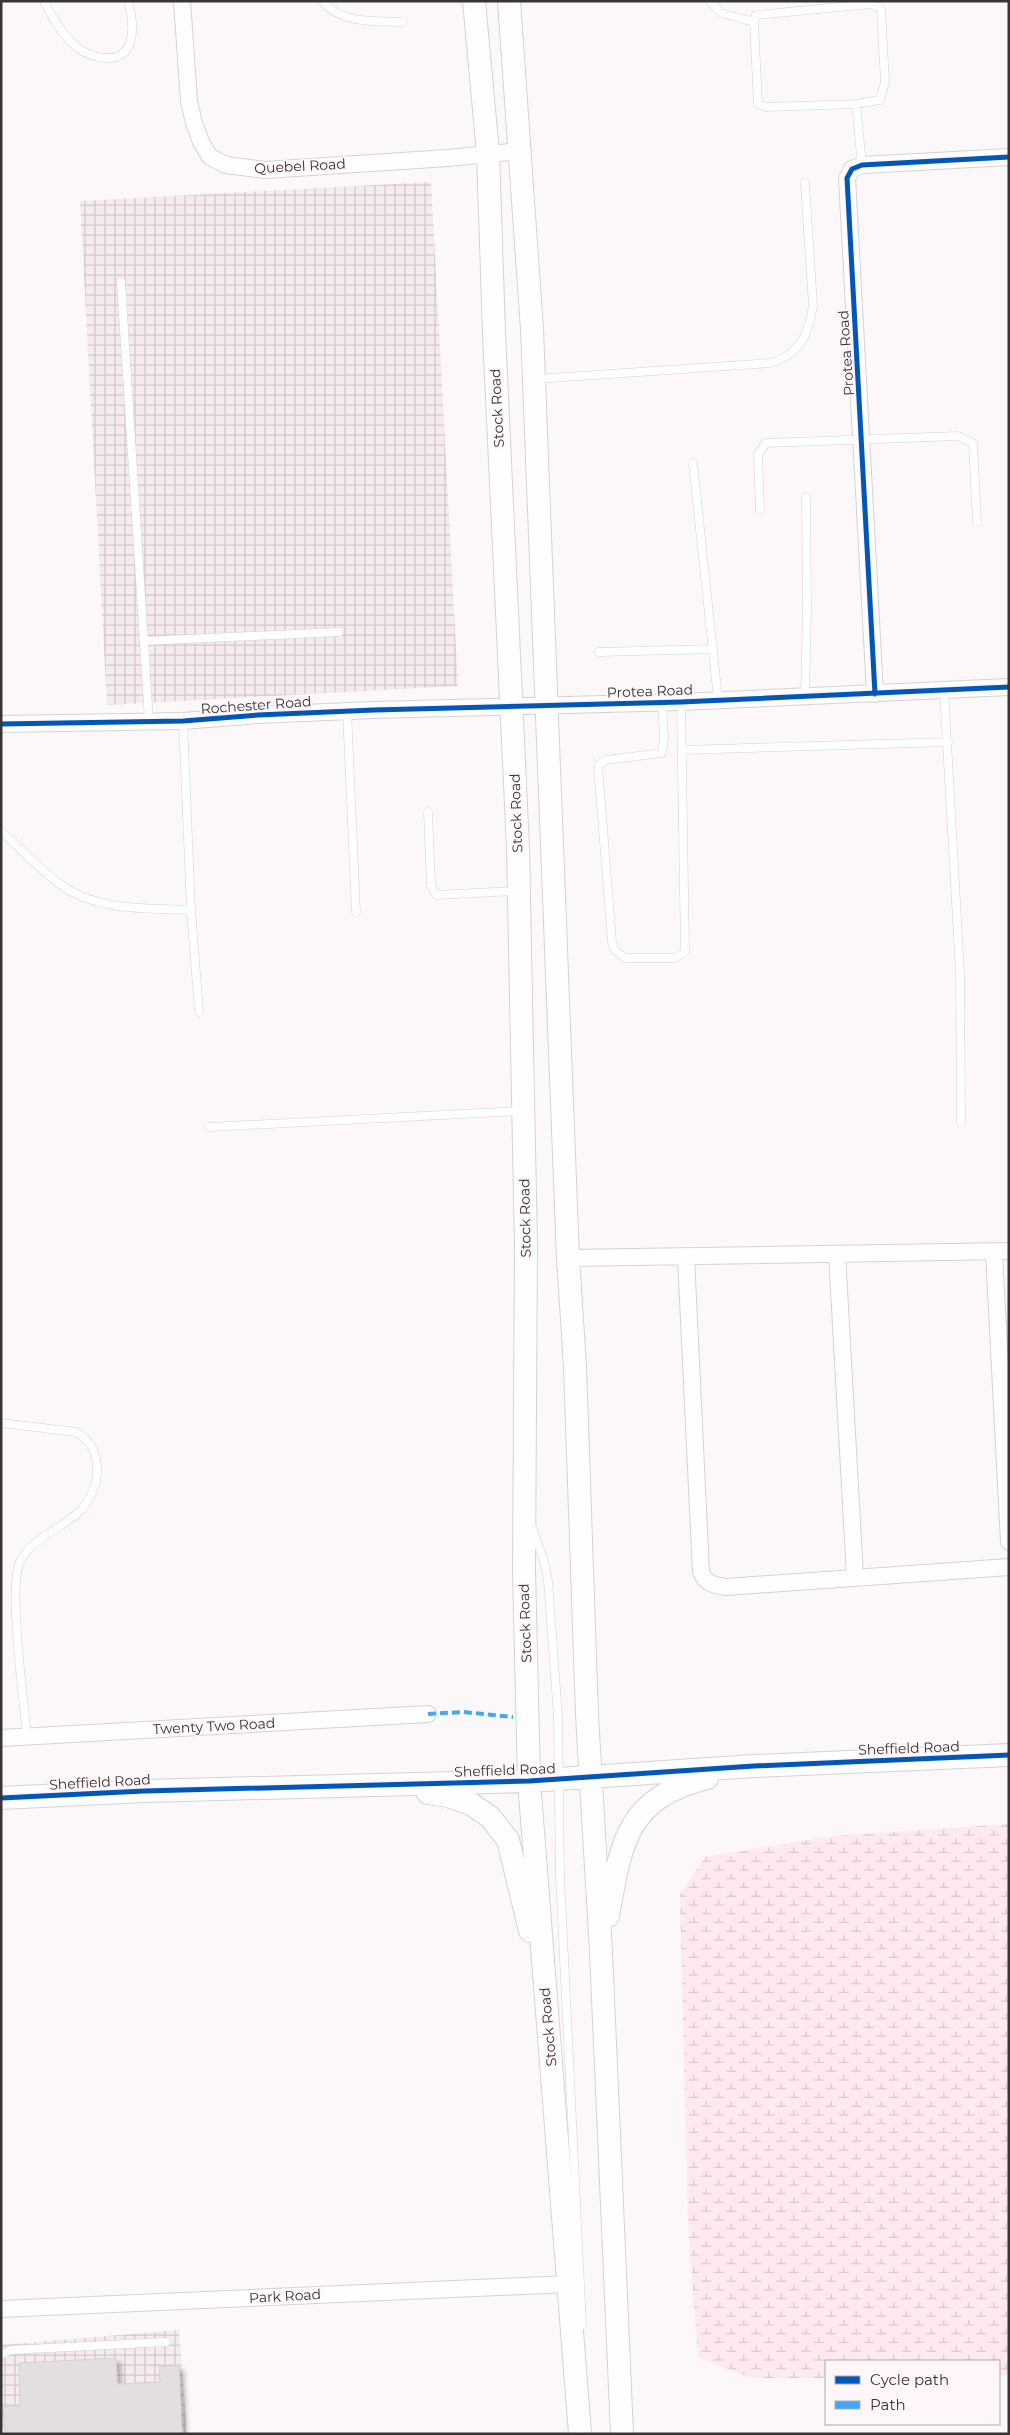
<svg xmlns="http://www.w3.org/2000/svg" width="1010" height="2435" font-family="Montserrat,sans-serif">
	<defs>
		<pattern id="industrial-grid" width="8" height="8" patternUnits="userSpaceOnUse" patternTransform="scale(1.25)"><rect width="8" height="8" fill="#f5eaee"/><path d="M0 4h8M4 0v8" fill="none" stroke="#d3c9cd"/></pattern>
		<pattern id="wetland-marsh" width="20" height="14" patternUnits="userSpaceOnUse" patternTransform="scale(1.25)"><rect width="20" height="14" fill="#fee9f1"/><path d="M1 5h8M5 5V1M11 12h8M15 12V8" fill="none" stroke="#dac8cf"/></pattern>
		<filter id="shadow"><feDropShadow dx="4.5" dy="4.5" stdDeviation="2.5" flood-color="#0004"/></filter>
	</defs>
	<rect width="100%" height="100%" fill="#fcf8fa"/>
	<path fill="url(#industrial-grid)" d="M431 182 458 686 107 705 80 201Z
		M179 2330 187 2434H1V2345Z"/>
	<path fill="url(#wetland-marsh)" d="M1009 1824V2375L999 2376V2361H826V2378H751L698 2357 688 2224 680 1895 705 1857 833 1836Z"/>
	<path fill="#e3dfe1" stroke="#d5d2d3" filter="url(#shadow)" d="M116 2358 117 2384 160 2382 159 2367 179 2366 182 2434H5L3 2406H20L19 2363Z"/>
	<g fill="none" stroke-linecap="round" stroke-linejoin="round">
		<g stroke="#d6d2d4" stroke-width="9">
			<path id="lane" d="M44 1C53 19 62 35 78 48 87 55 95 57 106 58 138 60 134 22 128 1
				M322 1C342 24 374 21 402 22
				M710 1 721 13 754 22
				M870 4 879 7 881 10 885 82 880 100 856 104 766 107 758 104 754 23 756 15Z
				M856 104 862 165
				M121 282 149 721
				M536 379 770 363C800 355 808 335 813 306L805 183
				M693 463 718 699
				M760 510 758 454 766 443 958 436 973 443 977 522
				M144 641 339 632
				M599 652 713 649
				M944 690 960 972 961 1122
				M805 697 807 608 806 497
				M662 702 664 739 662 753 606 760 598 766 612 942 615 950 625 958H675L685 952 681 702
				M347 711 356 912
				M183 721 191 910 199 1012
				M682 750 948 742
				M428 812 431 885 436 895 517 891
				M1 831C21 849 40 870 61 885 99 912 148 908 191 910
				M209 1127 522 1111
				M1 1423 76 1432C105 1448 102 1489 80 1511 62 1529 32 1537 20 1562 8 1586 24 1703 27 1736
				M532 1527 544 1561 548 1581 558 1716 560 1876 582 2325
				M1 2355 11 2350 166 2342"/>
		</g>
		<g stroke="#d6d2d4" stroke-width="18">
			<path id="street" d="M182 1 189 101 194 123 201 142 210 157 226 165 265 170 448 158 521 151
				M875 694 847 178 852 169 862 165 1009 157
				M1 724 183 721 258 715 374 710 681 702 1009 687
				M994 1252 1009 1542
				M837 1254 855 1576
				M686 1257 701 1572C706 1584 714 1585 726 1587L1009 1567
				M568 1258 1009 1251
				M1 1738 428 1714
				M1 2309 569 2284"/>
		</g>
		<g stroke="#d6d2d4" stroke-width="24">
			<path id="secondary" d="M474 1 488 153 494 333 518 848 526 1246 524 1571 529 1781 580 2434
				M509 1 532 329 568 1258 575 1366 587 1715 601 1952 622 2434
				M428 1793 448 1796 471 1804 490 1817 508 1840 530 1931
				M1 1798 144 1791 529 1781 754 1766 1009 1755
				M608 1916C621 1843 626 1798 707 1778"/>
		</g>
		<use href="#lane" stroke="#fffefe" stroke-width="8"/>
		<use href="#street" stroke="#fffefe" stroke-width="16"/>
		<use href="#secondary" stroke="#fffefe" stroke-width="22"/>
		<path stroke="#3fa9f5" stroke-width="4" stroke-dasharray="8 4" stroke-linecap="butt" d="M428 1714 463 1712 513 1717"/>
		<g stroke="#fef6f9" stroke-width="8">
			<path id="cycleway" d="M875 694 847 178 852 169 862 165 1009 157
				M1 724 183 721 258 715 374 710 681 702 1009 687
				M1 1798 144 1791 529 1781 754 1766 1009 1755"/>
		</g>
		<use href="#cycleway" stroke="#0057b8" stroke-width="5"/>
	</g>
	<g text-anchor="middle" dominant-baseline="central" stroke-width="4" stroke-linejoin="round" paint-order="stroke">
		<g font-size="14" fill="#393436" stroke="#fef6f9">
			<text transform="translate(300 166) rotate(-3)">Quebel Road</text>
			<text transform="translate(846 353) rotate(-94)">Protea Road</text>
			<text transform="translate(497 408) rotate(-93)">Stock Road</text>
			<text transform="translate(650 691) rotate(-2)">Protea Road</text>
			<text transform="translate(256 705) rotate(-4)">Rochester Road</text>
			<text transform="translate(516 813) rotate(-92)">Stock Road</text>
			<text transform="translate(525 1218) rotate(-91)">Stock Road</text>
			<text transform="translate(525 1623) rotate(-92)">Stock Road</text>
			<text transform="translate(214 1726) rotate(-3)">Twenty Two Road</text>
			<text transform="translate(909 1748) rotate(-2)">Sheffield Road</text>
			<text transform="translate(505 1770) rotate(-2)">Sheffield Road</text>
			<text transform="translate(100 1782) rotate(-3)">Sheffield Road</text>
			<text transform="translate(548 2027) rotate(-95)">Stock Road</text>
			<text transform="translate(285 2296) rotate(-3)">Park Road</text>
		</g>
	</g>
	<rect width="1010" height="2435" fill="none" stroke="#393436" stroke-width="5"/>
	<rect x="825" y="2360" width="175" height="65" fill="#fef6f9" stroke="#afa8ab"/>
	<rect x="835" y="2376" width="25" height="8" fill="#0057b8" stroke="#afa8ab"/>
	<text x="870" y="2385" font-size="15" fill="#393436">Cycle path</text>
	<rect x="835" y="2401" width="25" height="8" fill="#3fa9f5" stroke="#afa8ab"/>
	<text x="870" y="2410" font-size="15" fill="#393436">Path</text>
</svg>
